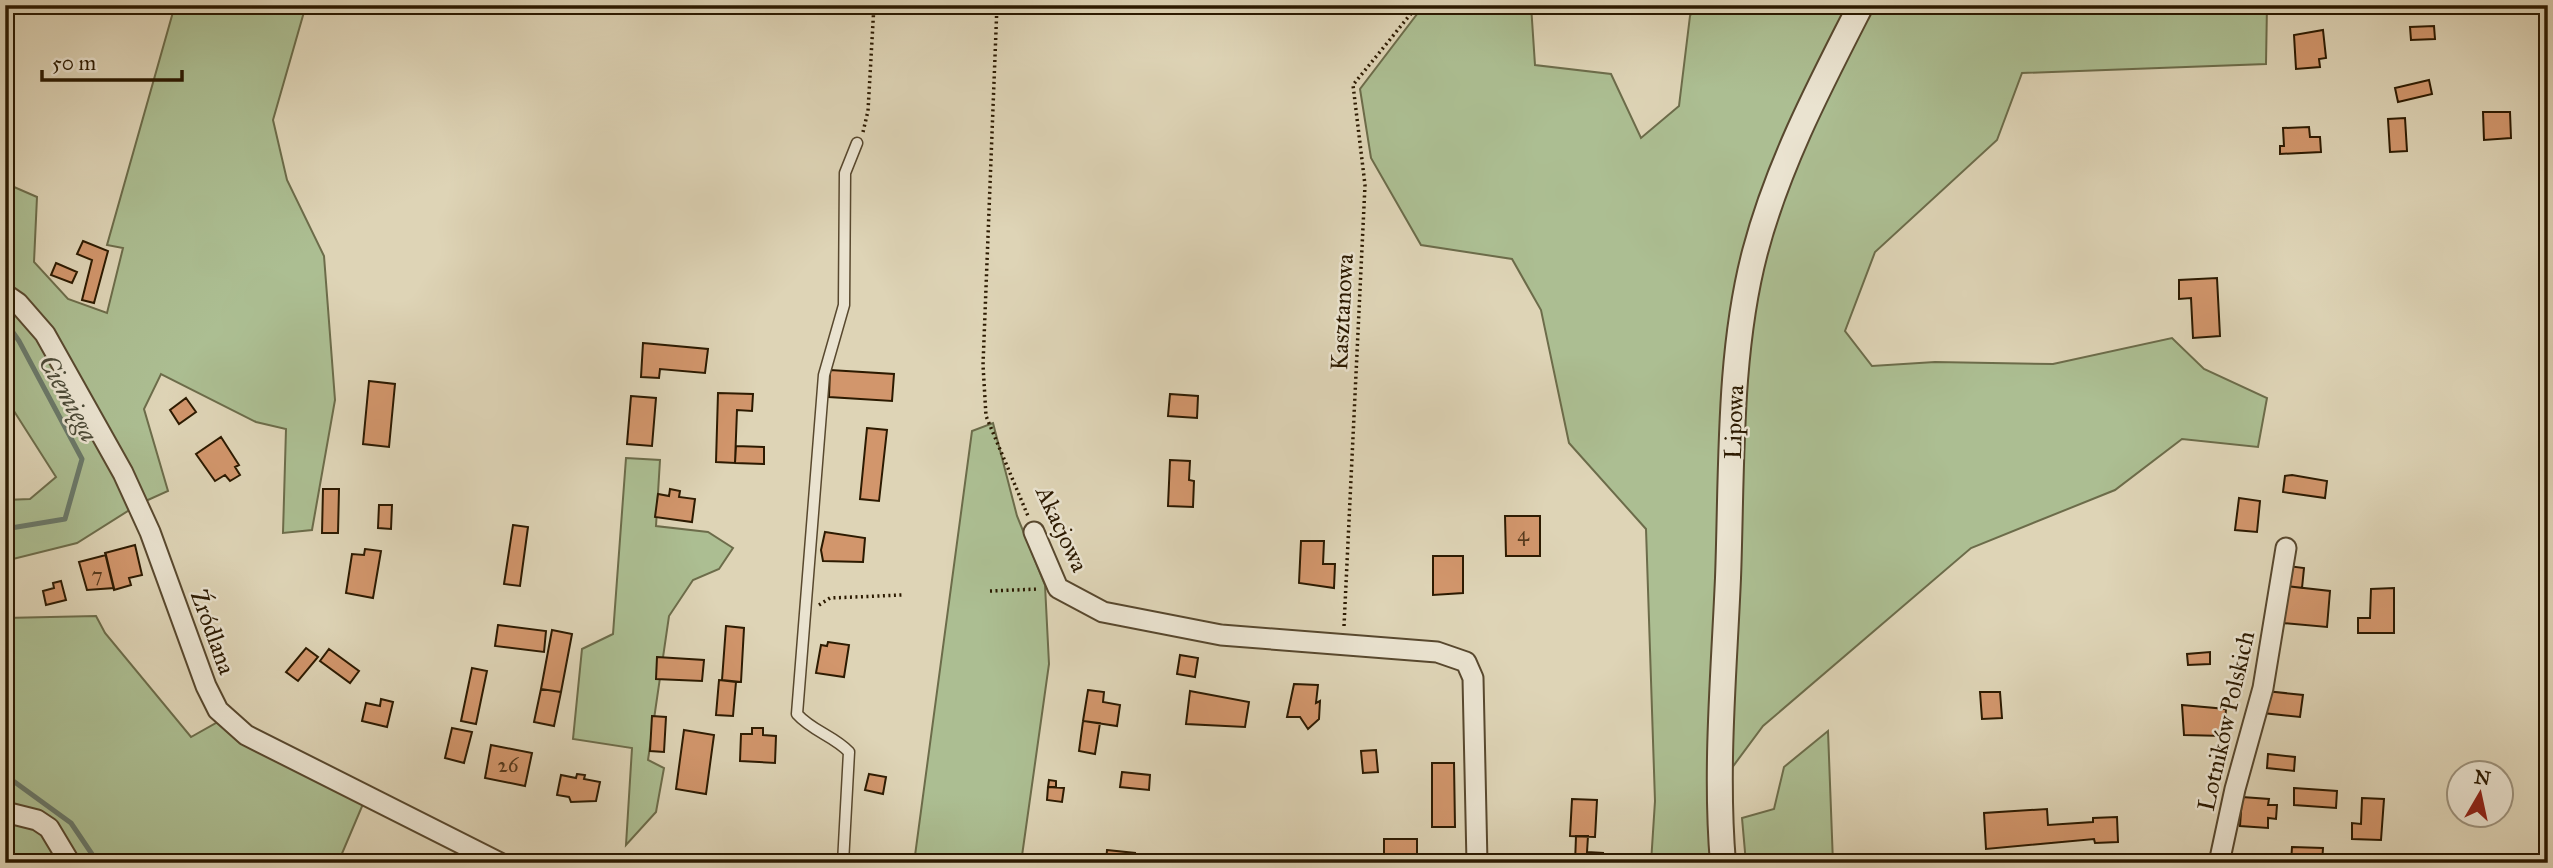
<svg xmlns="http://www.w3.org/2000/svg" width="2553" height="868" font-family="'IM FELL Great Primer',serif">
	<rect width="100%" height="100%" fill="#ded4b6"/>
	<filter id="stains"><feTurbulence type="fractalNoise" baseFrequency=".00286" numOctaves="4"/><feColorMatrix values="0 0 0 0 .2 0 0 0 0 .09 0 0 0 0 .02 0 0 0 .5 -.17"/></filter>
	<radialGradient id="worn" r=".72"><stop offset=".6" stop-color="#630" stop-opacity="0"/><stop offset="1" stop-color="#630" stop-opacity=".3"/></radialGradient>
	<path fill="#acbe92" stroke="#6c6c4a" stroke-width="2" d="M175 5H306L273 120 287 180 324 256 335 400 312 530 283 533 286 429 256 422 161 374 144 409 168 491 139 504 77 543 5 561V500L30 499 56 477 5 397V183L37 197 34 262 68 299 107 313 123 248 107 245Z
		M1424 5H1531L1535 65 1611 74 1641 138 1679 106 1690 16 1695 5H2267L2266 64 2022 73 1997 140 1875 252 1845 331 1872 366 1935 362 2053 364 2172 338 2204 369 2267 398 2258 447 2182 439 2115 490 1971 548 1763 726 1711 796 1712 863H1651L1655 801 1646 529 1569 443 1541 310 1512 259 1421 245 1371 158 1360 89Z
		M993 423 1017 516 1045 585 1049 664 1021 863H914L972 431Z
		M626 458 660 460 656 526 708 532 733 548 719 569 693 580 669 616 648 760 664 768 656 812 626 845 632 748 573 739 582 649 613 634Z
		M96 616 105 633 191 737 225 718 366 797 338 863H5V618Z
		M1828 731 1833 863H1746L1742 818 1774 809 1784 767Z"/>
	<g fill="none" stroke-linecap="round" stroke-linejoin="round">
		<path stroke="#6a796a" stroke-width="5" d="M5 321 19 341 82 459 65 519 5 529
			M5 775 71 823 98 863"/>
	</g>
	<path fill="#d2966c" stroke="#2c1a01" stroke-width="2" d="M2434 26 2435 39 2411 40 2410 27Z
		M2323 30 2326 58 2319 59 2320 67 2296 69 2294 35Z
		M2429 80 2432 94 2398 102 2395 88Z
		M2483 112H2510L2511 138 2484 140Z
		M2405 118 2407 151 2390 152 2388 119Z
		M2309 127 2310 137H2320L2321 152 2280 154V146H2284L2283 128Z
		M83 241 108 251 94 303 82 300 92 260 77 254Z
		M56 263 77 272 72 283 51 275Z
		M2217 278 2220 336 2193 338 2191 298 2179 299V280Z
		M643 343 708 349 705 373 660 369 659 378 641 377Z
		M830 370 894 374 892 401 829 397Z
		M369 381 395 384 389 447 363 444Z
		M718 393 753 394 752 411 737 410 735 463 716 462Z
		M1170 394 1198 396 1197 418 1168 416Z
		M631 396 656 398 652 446 627 444Z
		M186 398 196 412 179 424 170 410Z
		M867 428 887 430 879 501 860 499Z
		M221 437 239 465 235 467 240 475 230 481 225 475 215 481 196 454Z
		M736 446 764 447V464L735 463Z
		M1170 460 1190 461 1189 480 1194 481 1193 507 1168 506Z
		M2292 475 2327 481 2325 498 2283 492 2285 476Z
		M323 489H339L338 533H322Z
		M670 489 680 491 679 497 695 499 692 522 655 517 658 494 669 496Z
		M2239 498 2260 501 2257 532 2235 530Z
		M379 505H392L391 529 378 528Z
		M1505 516H1540V556H1506Z
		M513 525 528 527 520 586 504 584Z
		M825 532 865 538 863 562 823 561 821 550Z
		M1301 541H1324L1323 564H1335L1334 588 1299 583Z
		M135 545 142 575 129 578 131 585 114 590 105 553Z
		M365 549 381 551 373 598 346 593 352 554 364 555Z
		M106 555 114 588 87 590 79 562Z
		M1433 556H1463V593L1433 595Z
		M2288 566 2304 568 2302 588 2286 586Z
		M61 581 66 600 46 605 43 591 54 588 53 583Z
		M2286 586 2330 591 2327 627 2282 623Z
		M2394 588V633H2358V618H2370L2371 589Z
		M498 625 546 631 544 652 495 646Z
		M726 626 744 628 741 682 722 680Z
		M552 630 572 634 561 692 541 689Z
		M828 642 849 645 844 677 816 673 821 645 827 646Z
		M306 648 318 657 298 681 286 672Z
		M329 649 359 671 350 683 320 661Z
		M2210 652V664L2188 665 2187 654Z
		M1180 655 1198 658 1195 677 1177 674Z
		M657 657 704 660 702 681 656 679Z
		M472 668 487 671 476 724 461 721Z
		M719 680 736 682 733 716 716 715Z
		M1294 684 1318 685 1316 703 1320 701 1319 719 1308 729 1300 717H1287Z
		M541 689 561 692 554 726 534 722Z
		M1088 690 1104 692 1103 702 1120 705 1117 726 1083 721Z
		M1190 691 1249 702 1245 727 1186 724Z
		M2266 691 2303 695 2300 717 2263 713Z
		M1980 692H2000L2002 718 1982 719Z
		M381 699 393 702 387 727 362 721 366 703 380 706Z
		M2182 705 2226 709 2224 736 2184 735Z
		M652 716 666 717 664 752 650 751Z
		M1083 721 1100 723 1095 754 1079 751Z
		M452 728 472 732 464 763 445 758Z
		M752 728H763V735L776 736 775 763 740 761 741 734H752Z
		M684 730 714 735 706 794 676 789Z
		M491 745 532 753 525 786 485 778Z
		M1376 750 1378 772 1363 773 1361 751Z
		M2268 754 2295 757 2294 771 2267 768Z
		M1432 763H1454L1455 827H1432Z
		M1122 772 1150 775 1149 790 1120 787Z
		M577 774 585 775 584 779 600 782 596 801 571 802 569 797 557 795 561 775 576 778Z
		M869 774 886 777 883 794 865 790Z
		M1049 780 1056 781V787H1048Z
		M1048 787 1064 788 1062 802 1047 800Z
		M2294 788 2337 791 2336 808 2294 805Z
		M2242 797 2269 799 2268 805H2277L2276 819 2268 818V828L2240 826Z
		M2362 798 2384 799 2381 840 2352 839V823L2361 824Z
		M1572 799 1597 800 1595 837 1570 836Z
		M2047 809 2048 825 2093 822V818L2117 817 2118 842 2095 843 2094 839 1986 849 1984 813Z
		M1576 836H1588L1587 852 1603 853 1602 863H1575Z
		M1384 839H1417V863H1384Z
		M2292 847 2323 848 2322 863H2291Z
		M1107 850 1135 853 1134 863H1106Z"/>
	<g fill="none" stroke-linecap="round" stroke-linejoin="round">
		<g stroke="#58482e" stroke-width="13">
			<path id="service" d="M843 863 849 752C834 736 812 731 797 714L824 375 844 305 845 173 857 143"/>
		</g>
		<g stroke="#58482e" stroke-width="23">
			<path id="minor" d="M5 294 18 303 45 334 123 473 150 532 206 686 218 710 246 735 500 863
				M1034 532 1058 588 1103 612 1221 635 1437 652 1466 662 1473 678 1477 863
				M5 812 37 820 49 828 70 863
				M2219 863 2235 789 2263 688 2286 548"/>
		</g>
		<g stroke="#58482e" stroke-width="28">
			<path id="tertiary" d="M1723 863C1715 769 1724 672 1728 578 1732 471 1728 355 1755 252 1778 165 1820 85 1861 5"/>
		</g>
		<path stroke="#2c1a01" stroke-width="3.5" stroke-dasharray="2 3.5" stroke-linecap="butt" d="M997 5 983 365 986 416 1028 516
			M863 132 868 111 874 5
			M990 591 1039 589
			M819 605 830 598 902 595
			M1344 626 1365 185 1353 85 1418 5"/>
		<use href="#service" stroke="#eae3d0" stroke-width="10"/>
		<use href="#minor" stroke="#eae3d0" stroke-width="19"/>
		<use href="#tertiary" stroke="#eae3d0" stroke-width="24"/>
	</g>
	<g text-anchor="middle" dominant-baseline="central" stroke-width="5" stroke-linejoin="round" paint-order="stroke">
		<g font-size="21" fill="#56391c">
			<text x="1523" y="534">4</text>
			<text x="97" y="575">7</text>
			<text x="508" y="765">26</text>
		</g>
		<g font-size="24" fill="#2c1a01" stroke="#eae3d0">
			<text transform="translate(1342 312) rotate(-87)">Kasztanowa</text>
			<text transform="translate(1734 422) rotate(-88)">Lipowa</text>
			<text transform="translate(1062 529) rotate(65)">Akacjowa</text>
			<text transform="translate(213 632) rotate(70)">Źródlana</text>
			<text transform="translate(2226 721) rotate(-77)">Lotników Polskich</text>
		</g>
		<g font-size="26" font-style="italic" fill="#4b4936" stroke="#eae3d0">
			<text transform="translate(69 398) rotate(61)">Ciemięga</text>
		</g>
	</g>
	<rect width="2553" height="868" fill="none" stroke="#ded4b6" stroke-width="28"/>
	<rect x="7" y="7" width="2539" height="854" fill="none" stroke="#2c1a01" stroke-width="3.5"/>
	<rect x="14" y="14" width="2525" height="840" fill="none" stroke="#2c1a01" stroke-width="2"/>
	<g transform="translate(2480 794) rotate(9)"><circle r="33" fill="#eae3d0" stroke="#9e937d" stroke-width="2"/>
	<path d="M0-5L12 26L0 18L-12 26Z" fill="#8f2418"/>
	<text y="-10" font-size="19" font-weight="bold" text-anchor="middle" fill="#2c1a01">N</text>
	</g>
	<path d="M42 70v10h140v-10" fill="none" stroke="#2c1a01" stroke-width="3.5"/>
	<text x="52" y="70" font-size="21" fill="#2c1a01" stroke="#eae3d0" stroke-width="5" paint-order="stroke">50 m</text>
	<rect width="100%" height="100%" filter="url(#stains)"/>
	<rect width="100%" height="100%" fill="url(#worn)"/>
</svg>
